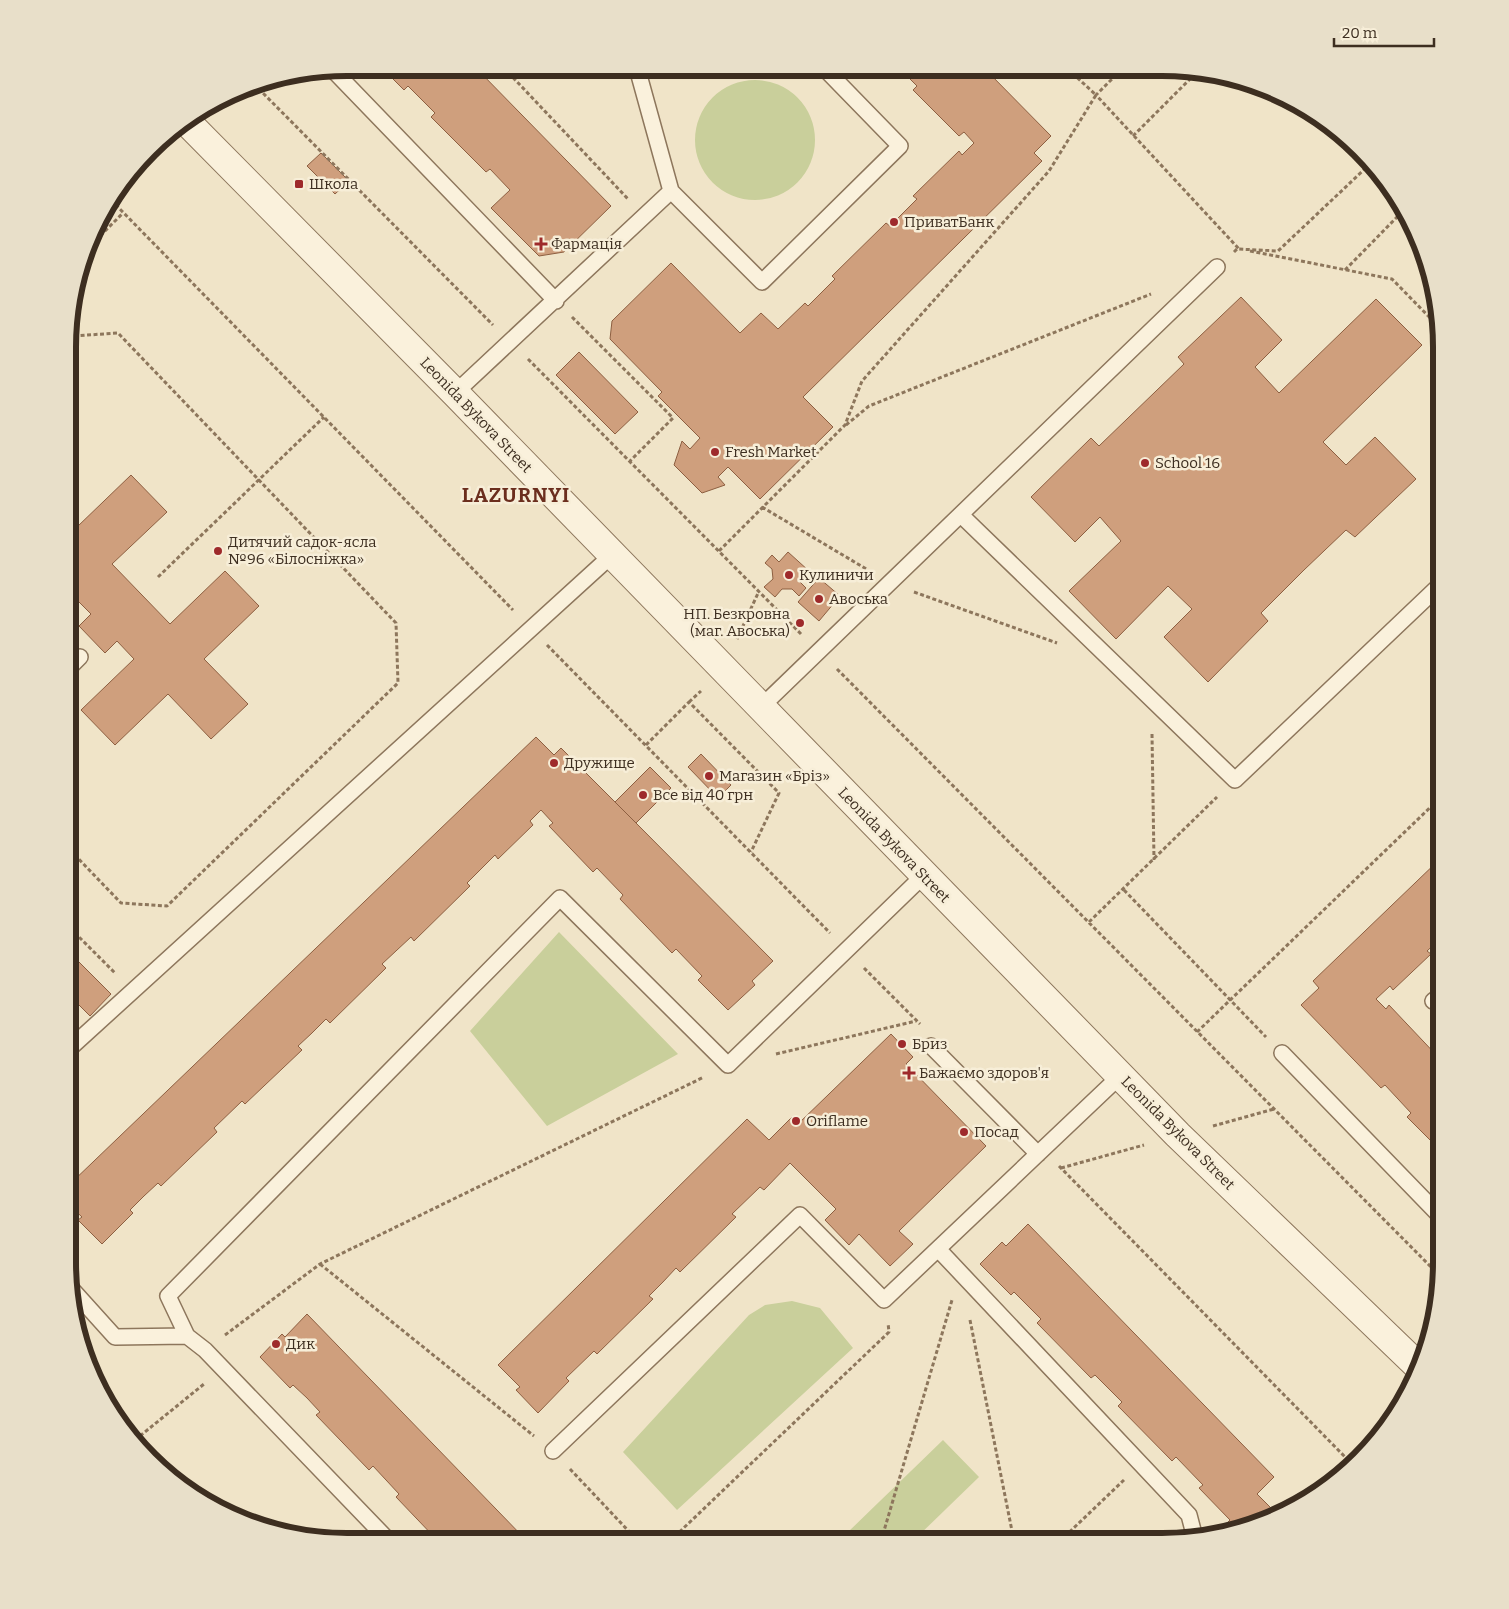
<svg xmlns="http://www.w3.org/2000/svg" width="1509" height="1609" font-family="Bitter,serif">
	<rect width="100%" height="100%" fill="#f0e4c8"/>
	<path fill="#c9cf9b" d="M695 140a60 60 0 1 1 120 0a60 60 0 1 1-120 0Z
		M559 932 678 1054 547 1126 470 1031Z
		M792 1301 820 1308 853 1348 677 1510 623 1452 749 1315 765 1305Z
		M943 1440 979 1477 913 1541H855L847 1533Z"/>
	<path fill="#cf9f7d" stroke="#8d5f41" d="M382 68H476L611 206 564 252 539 256 491 208 510 190 490 169 486 172 431 117 435 113 408 86 404 90Z
		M900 69H985L1051 136 1034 153 1042 161 803 397 833 427 760 499 728 467 718 477 725 485 702 493 674 465 682 441 690 449 700 438 658 396 662 392 610 339 612 321 671 263 740 333 761 313 778 329 805 303 808 306 835 279 832 276 886 223 890 226 917 199 913 196 959 151 962 155 974 143 964 132 959 136 913 90 917 86Z
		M321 153 349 181 335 194 307 166Z
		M1241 297 1282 340 1255 367 1279 393 1376 299 1422 345 1323 442 1346 465 1375 437 1416 479 1355 537 1346 530 1304 570 1261 613 1268 621 1208 682 1164 637 1192 609 1168 586 1116 639 1069 591 1121 541 1100 517 1075 542 1031 497 1091 438 1099 446 1184 364 1178 357Z
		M579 352 638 412 615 434 556 375Z
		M131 475 167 512 112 564 170 624 225 571 259 606 204 659 248 704 211 739 168 694 115 745 81 710 134 659 117 641 105 653 79 626 91 614 76 599 71 603 72 521 77 527Z
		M788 552 809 571 799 581 806 588 799 596 792 589H782L775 597 764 587 773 579 772 569 765 563 772 555 779 562Z
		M819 578 840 596 819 621 798 602Z
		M536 737 554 755 561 748 615 802 650 767 671 788 636 823 773 961 752 981 755 985 728 1010 698 980 702 976 676 949 672 953 620 899 623 895 597 868 593 872 549 826 553 823 541 810 530 821 533 825 498 859 495 855 467 883 470 886 414 941 411 937 382 964 386 968 330 1023 326 1019 312 1033 298 1046 302 1050 245 1104 242 1101 214 1128 217 1132 161 1186 158 1183 144 1196 130 1210 133 1213 102 1244 78 1220 82 1217 68 1204 69 1185Z
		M701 754 731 785 718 798 688 767Z
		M650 767 671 788 636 823 615 802Z
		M1441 858V938L1427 951 1431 954 1393 990 1390 986 1376 999 1386 1009 1389 1005 1441 1060V1151L1407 1117 1411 1113 1385 1085 1381 1088 1301 1005 1319 988 1313 981Z
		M76 959 111 994 90 1016 69 995 70 966Z
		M891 1034 913 1057 906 1064 986 1146 899 1231 913 1244 890 1266 859 1234 849 1245 825 1220 836 1209 790 1163 764 1190 760 1187 732 1214 736 1217 680 1272 676 1268 663 1282 649 1296 653 1299 597 1354 594 1351 566 1378 569 1381 538 1413 516 1390 520 1387 498 1365 747 1119 769 1140 792 1117 798 1124Z
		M1028 1224 1274 1477 1257 1494 1277 1514 1251 1527 1216 1534 1230 1520 1199 1488 1203 1485 1176 1457 1172 1461 1118 1406 1122 1402 1095 1375 1091 1378 1037 1323 1041 1319 1014 1292 1011 1295 980 1264 1002 1242 1006 1246Z
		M307 1314 527 1541H438L396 1497 399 1494 373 1466 369 1470 316 1415 320 1412 307 1398 293 1385 290 1388 260 1357 282 1334 285 1337Z"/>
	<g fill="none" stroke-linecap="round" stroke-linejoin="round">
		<g stroke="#8d765c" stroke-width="18">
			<path id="service" d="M333 70 556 301
				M671 191 762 282 900 146 825 69
				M455 393 671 191 637 68
				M961 515 1235 780 1441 584
				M71 666 80 657
				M760 708 1217 267
				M1433 1001 1441 995
				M931 1046 1038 1154
				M69 1049 612 555
				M1282 1053 1441 1217
				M938 1249 1189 1515 1195 1538
				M69 1286 115 1337 187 1336
				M553 1451 800 1215 884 1300 1120 1076
				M389 1541 205 1350 187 1336 168 1296 560 898 728 1065 923 876"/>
		</g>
		<g stroke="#8d765c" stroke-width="30">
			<path id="tertiary" d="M188 123 455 393 1178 1135 1419 1367"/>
		</g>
		<path stroke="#8d765c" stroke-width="3" stroke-dasharray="4 2.5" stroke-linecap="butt" d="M504 68 628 199
			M1121 70 1096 95 1239 249
			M254 84 493 325
			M1133 136 1199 70
			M111 200 513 610
			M91 245 123 213
			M1250 251 1392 279 1441 329
			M1234 252 1237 249 1278 251 1370 164
			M1345 270 1401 213
			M572 317 673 418 630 461
			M528 359 802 635
			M846 425 869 406 1151 294
			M762 507 868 570
			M719 551 845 425 862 381 1049 171 1096 95 1069 70
			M158 577 324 417
			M914 592 1057 643
			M737 639 759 591
			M547 645 830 933
			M837 669 1441 1277
			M689 702 701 691
			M1152 734 1154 860
			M646 745 689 702 779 793 751 852
			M70 850 121 903 167 906 398 683 396 623 118 333 73 336
			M1124 890 1266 1037
			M1089 922 1217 797
			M70 928 115 973
			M864 968 920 1024
			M1197 1032 1441 797
			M776 1054 916 1021
			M1213 1126 1274 1109
			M1059 1166 1352 1464
			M1061 1168 1144 1145
			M320 1264 534 1436
			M970 1320 1014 1541
			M225 1335 320 1264 704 1077
			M135 1440 204 1384
			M570 1469 638 1541
			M670 1541 889 1332 888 1323
			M881 1541 952 1300
			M1060 1541 1124 1480"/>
		<use href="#service" stroke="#faf1dc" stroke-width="15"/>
		<use href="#tertiary" stroke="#faf1dc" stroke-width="28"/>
	</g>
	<g fill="#9e2a2b" stroke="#f7eed8" stroke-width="2">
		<rect x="294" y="179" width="10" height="10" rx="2.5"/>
		<circle cx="894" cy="222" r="5"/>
		<path d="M538.5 236.5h5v5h5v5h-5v5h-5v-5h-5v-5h5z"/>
		<circle cx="715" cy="452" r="5"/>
		<circle cx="1145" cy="463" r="5"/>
		<circle cx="218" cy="551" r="5"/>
		<circle cx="789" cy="575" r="5"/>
		<circle cx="819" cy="599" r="5"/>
		<circle cx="800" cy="623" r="5"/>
		<circle cx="554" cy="763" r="5"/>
		<circle cx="709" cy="776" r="5"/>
		<circle cx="643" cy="795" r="5"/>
		<circle cx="902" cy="1044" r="5"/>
		<path d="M906.5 1065.5h5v5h5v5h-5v5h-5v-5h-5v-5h5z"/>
		<circle cx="796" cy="1121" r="5"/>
		<circle cx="964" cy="1132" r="5"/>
		<circle cx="276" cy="1344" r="5"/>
	</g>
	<g text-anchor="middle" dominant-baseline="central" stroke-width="5" stroke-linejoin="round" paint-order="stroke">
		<g font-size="15" fill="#3d2e20" stroke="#f7eed8" text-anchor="start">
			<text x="309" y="184">Школа</text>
			<text x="904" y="222">ПриватБанк</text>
			<text x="551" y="244">Фармація</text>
			<text x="725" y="452">Fresh Market</text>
			<text x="1155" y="463">School 16</text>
			<text x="228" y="542">Дитячий садок-ясла<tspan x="228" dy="17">№96 «Білосніжка»</tspan></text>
			<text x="799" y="575">Кулиничи</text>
			<text x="829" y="599">Авоська</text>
			<text x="790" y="614" text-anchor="end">НП. Безкровна<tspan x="790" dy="17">(маг. Авоська)</tspan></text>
			<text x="564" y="763">Дружище</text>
			<text x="719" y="776">Магазин «Бріз»</text>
			<text x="653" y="795">Все від 40 грн</text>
			<text x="912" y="1044">Бриз</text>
			<text x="919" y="1073">Бажаємо здоров'я</text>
			<text x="806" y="1121">Oriflame</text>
			<text x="974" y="1132">Посад</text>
			<text x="286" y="1344">Дик</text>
		</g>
		<g font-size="15" fill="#3d2e20" stroke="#f7eed8">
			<text transform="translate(476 415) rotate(46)">Leonida Bykova Street</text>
			<text transform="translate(894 845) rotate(46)">Leonida Bykova Street</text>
			<text transform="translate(1178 1133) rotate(45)">Leonida Bykova Street</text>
		</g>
		<g font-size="20" font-weight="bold" letter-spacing="1" fill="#6b2e1e" stroke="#f7eed8">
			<text x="516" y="495">LAZURNYI</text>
		</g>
	</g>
	<path d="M0 0H1509V1609H0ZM347 76H1162A271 271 0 0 1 1433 347V1262A271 271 0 0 1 1162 1533H347A271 271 0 0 1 76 1262V347A271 271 0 0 1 347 76Z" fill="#e8dfc9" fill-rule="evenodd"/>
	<path fill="none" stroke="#3d2e20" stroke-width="6" d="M347 76H1162A271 271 0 0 1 1433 347V1262A271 271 0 0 1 1162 1533H347A271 271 0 0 1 76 1262V347A271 271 0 0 1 347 76Z"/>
	<path d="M1334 38v8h100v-8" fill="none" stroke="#3d2e20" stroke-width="2.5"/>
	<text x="1342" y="38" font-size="15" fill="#3d2e20" stroke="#f7eed8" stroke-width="4" paint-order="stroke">20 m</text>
</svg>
